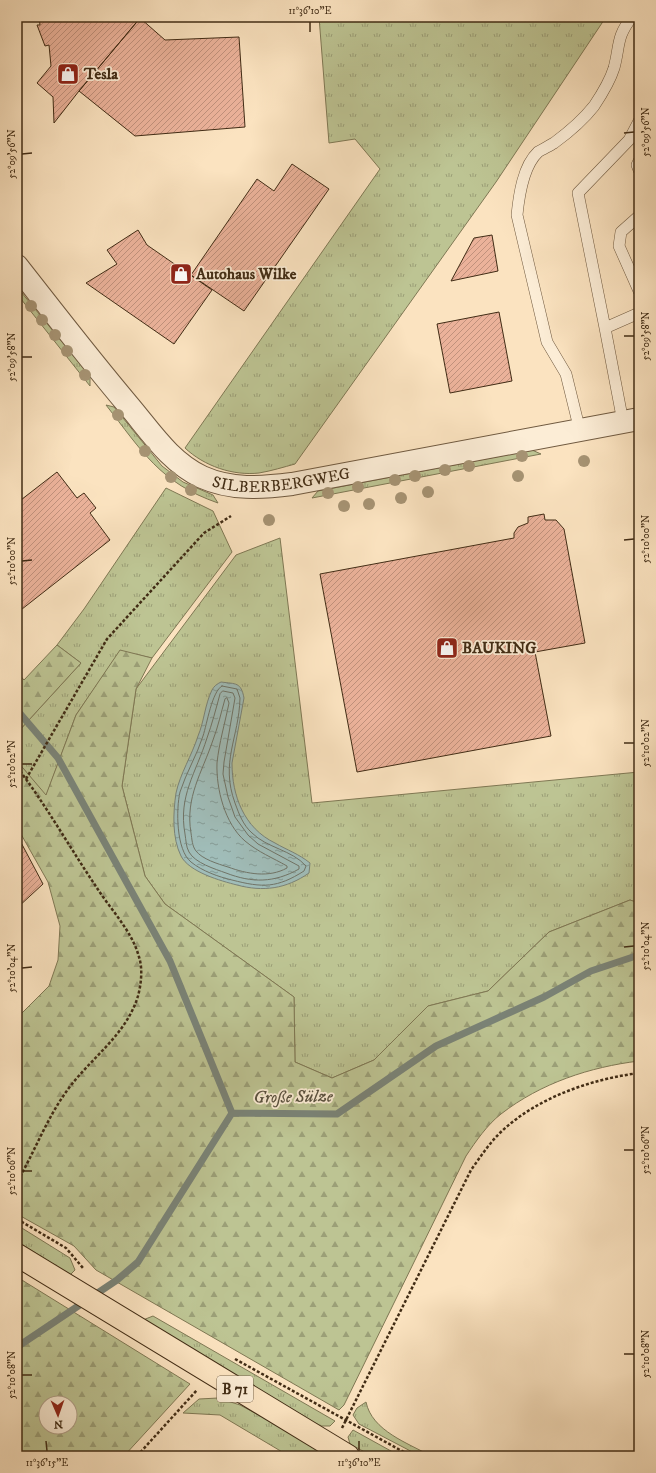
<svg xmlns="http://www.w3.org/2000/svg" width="656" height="1473" font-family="'IM FELL DW Pica',serif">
	<defs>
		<pattern id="grass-tufts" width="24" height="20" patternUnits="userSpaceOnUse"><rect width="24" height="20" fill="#bdc493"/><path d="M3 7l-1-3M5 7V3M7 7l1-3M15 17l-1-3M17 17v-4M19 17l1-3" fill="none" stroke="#9b9f77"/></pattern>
		<pattern id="forest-firs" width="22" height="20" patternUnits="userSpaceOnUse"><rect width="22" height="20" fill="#bdc493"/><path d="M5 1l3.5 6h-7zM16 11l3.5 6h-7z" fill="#9b9f77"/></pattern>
		<pattern id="water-ripples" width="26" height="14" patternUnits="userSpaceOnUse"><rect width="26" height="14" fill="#a0bdb9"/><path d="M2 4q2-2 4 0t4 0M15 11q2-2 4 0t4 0" fill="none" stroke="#849a95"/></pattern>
		<pattern id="building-hatch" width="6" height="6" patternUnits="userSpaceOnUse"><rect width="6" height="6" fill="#ebb29a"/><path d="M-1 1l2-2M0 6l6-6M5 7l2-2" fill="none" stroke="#c0917c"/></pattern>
	</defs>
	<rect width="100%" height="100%" fill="#fbe3c0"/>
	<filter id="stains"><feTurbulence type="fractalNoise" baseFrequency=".005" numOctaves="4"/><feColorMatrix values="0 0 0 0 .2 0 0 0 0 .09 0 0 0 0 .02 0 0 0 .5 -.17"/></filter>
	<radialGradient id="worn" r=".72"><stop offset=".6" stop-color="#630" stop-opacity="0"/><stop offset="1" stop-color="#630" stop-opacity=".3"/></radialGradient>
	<path fill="url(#grass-tufts)" stroke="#7f7854" d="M319 17H606L496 182 295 464C284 467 271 471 259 473 233 476 204 466 185 448L380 169 355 139 329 143Z
		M17 287 90 376V386L17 294Z
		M106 405 114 407 162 466 183 482 213 495 218 503C160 483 142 451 106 405Z
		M532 450 541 454 312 498 318 491Z
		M166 488 213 511 232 552 152 658 120 651 76 715 46 796 17 761V733L81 663 57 645 84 609Z
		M280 538 312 803 639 772V903L630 900 549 932 488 991 428 1006 374 1060 332 1078 295 1062 294 997 165 904 145 876 122 786 136 689 236 555Z
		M17 1225 70 1258 75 1270 70 1275 17 1241Z
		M153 1316 335 1421 330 1426H316L143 1320Z
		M218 1398 240 1405 335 1456H289L220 1415 183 1413 199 1399Z
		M366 1402C372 1431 408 1443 431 1456H420L359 1424 353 1415 357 1408Z
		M353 1430 400 1456H372L350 1444 348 1437Z"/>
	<path fill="url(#forest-firs)" stroke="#7f7854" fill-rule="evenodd" d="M57 645 81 663 17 733V672L24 680Z
		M120 650 152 658 136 689 122 786 145 876 165 904 294 997 295 1062 332 1078 374 1060 428 1006 488 991 549 932 630 900 639 903V1061C590 1067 541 1083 501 1114 487 1125 476 1141 466 1156L344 1405 339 1410 96 1270 74 1246 17 1214V1018L49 986 58 960 60 926 48 882 17 827V804L21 800 17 795V761L46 795 76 715Z
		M17 1277 190 1384 124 1456H17ZM46 1403H70V1427H46Z"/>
	<path fill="url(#water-ripples)" stroke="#7a8377" d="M221 682C236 684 241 682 244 698L232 763C232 796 244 828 275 843 287 850 299 854 310 863L309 873C286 889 263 892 237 885 221 881 189 872 181 856 172 838 173 813 176 793 180 774 192 755 198 736 204 722 205 704 212 690 214 686 217 684 221 682Z"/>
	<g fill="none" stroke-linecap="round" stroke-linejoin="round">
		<path stroke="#707467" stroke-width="1" d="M222 686 237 689 240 698C239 738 220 762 235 803 239 814 243 825 252 833 267 848 292 850 306 866L304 871C277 888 263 888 232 880 219 877 202 871 191 862 176 850 176 809 180 792 186 773 197 755 203 736 207 724 212 691 222 686Z
			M223 691 233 693 235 698 224 762 223 774 228 797 235 817 248 835 258 844 299 866V869C274 883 252 883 226 873 215 869 195 863 189 852 186 847 186 840 185 834 178 796 196 773 207 738 212 724 216 709 220 694Z
			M227 698 229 703C225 723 219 743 217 763 216 789 225 824 245 841 258 852 273 858 287 866V868C269 878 247 874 228 867 218 864 202 859 196 851 192 846 192 839 191 833 185 797 202 773 213 740 218 727 221 713 225 699Z"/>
		<path stroke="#7a8377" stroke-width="7" d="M17 710 58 758 170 961 232 1113
			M17 1347 117 1280 138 1262 232 1113 337 1114 436 1046 544 997 591 971 639 955"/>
	</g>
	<path fill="url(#building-hatch)" stroke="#412c15" d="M39 17H141L79 91 54 123 53 97 37 83 51 66 49 45 45 46 37 25H40Z
		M140 18 165 40 239 37 245 127 135 136 79 91Z
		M292 164 329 189 244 311 191 275 257 179 274 191Z
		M138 230 147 245 212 290 174 344 86 283 117 264 107 250Z
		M492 235 498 271 451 281 474 238Z
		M499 312 512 381 450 393 437 324Z
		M57 472 77 498 84 493 96 508 90 513 110 540 17 613V503Z
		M544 514 545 520H556L564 529 585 643 535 652 551 736 357 772 320 574 514 538V533L518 527 528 523V517Z
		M17 835 43 884 17 908Z"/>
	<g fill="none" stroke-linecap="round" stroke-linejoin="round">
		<g stroke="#705a40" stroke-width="12">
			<path id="service" d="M639 161 637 165 639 170
				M639 216 621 232 619 246 639 291
				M605 328 578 193 629 140 639 121
				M623 422 605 328 639 313
				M580 431 566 374 547 342 517 215C519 195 523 166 538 152 543 149 549 146 554 143 569 132 583 120 594 106 602 94 610 81 614 68 620 46 616 37 632 17"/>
		</g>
		<g stroke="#705a40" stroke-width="24">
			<g id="minor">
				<path id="s1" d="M17 266C54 313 90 360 129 406 151 432 170 462 202 477 231 490 261 488 292 484L639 419"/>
			</g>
		</g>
		<g stroke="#412c15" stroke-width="24">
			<path id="primary" d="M17 1255 348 1456"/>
		</g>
		<path stroke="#412c15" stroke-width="2.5" stroke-dasharray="3 2" stroke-linecap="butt" d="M17 767C46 805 70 848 97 888 111 910 132 931 139 957 143 969 141 985 138 996 126 1036 89 1059 66 1092 46 1120 34 1153 17 1182
			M26 779 107 639 204 533 231 516
			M17 1219 66 1248 83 1268
			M235 1359 411 1456
			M342 1428 471 1170C481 1156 490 1142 503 1130 539 1097 592 1079 639 1073
			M137 1456 197 1390"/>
		<use href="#service" stroke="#fcedd6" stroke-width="11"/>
		<use href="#minor" stroke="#fcedd6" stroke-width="22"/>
		<use href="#primary" stroke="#fbe3c0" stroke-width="22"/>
	</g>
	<g fill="#a69373">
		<circle cx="31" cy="306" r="6"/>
		<circle cx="42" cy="320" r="6"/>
		<circle cx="55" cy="335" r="6"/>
		<circle cx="67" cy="351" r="6"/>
		<circle cx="85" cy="375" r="6"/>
		<circle cx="118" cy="415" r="6"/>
		<circle cx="145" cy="451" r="6"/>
		<circle cx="522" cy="456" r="6"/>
		<circle cx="584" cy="461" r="6"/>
		<circle cx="469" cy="466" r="6"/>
		<circle cx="445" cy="470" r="6"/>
		<circle cx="415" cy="476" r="6"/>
		<circle cx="518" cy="476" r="6"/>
		<circle cx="171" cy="477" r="6"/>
		<circle cx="395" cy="480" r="6"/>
		<circle cx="358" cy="487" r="6"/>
		<circle cx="191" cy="490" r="6"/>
		<circle cx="428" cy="492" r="6"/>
		<circle cx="328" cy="493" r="6"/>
		<circle cx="401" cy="498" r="6"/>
		<circle cx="369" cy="504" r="6"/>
		<circle cx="344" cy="506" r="6"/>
		<circle cx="269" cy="520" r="6"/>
	</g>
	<path fill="none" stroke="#412c15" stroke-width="1.5" d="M310 22V32M624 133 634 132M22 154 32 153M624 336H634M22 357H32M624 540 634 539M22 561 32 560M624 743H634M22 764H32M624 947 634 946M22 968 32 967M624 1150H634M22 1171H32M624 1354H634M22 1375H32M46 1441 47 1451M359 1441V1451"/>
	<defs>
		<g id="shop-square" transform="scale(1.15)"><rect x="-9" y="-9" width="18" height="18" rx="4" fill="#8f2418" stroke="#fcedd6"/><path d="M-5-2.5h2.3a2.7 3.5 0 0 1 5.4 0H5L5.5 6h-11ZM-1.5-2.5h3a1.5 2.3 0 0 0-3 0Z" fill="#fff"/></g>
	</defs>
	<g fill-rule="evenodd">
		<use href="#shop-square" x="68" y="74"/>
		<use href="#shop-square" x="181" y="274"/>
		<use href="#shop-square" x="447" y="648"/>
	</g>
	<g text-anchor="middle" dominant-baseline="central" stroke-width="3.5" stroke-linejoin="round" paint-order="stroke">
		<rect fill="#fcedd6" stroke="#79664f" stroke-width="1" x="217" y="1376" width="36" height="26" rx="3"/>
		<g font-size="15" font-weight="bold" fill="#412c15">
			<text x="235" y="1389">B 71</text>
		</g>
		<g font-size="16" font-weight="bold" fill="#412c15" stroke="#fcedd6" text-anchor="start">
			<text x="84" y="74">Tesla</text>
			<text x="196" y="274">Autohaus Wilke</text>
			<text x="462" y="648">BAUKING</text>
		</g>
		<g font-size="16" fill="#412c15" stroke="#fcedd6">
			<text stroke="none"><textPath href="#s1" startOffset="363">SILBERBERGWEG</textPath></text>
		</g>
		<g font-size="17" font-style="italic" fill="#59503e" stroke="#fcedd6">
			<text transform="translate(293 1097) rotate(-1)">Große Sülze</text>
		</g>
	</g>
	<rect width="656" height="1473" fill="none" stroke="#fbe3c0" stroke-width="44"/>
	<g transform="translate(58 1415) rotate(178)"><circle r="19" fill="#fcedd6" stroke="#b1a089"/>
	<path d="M0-3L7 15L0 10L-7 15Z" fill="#8f2418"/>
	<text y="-6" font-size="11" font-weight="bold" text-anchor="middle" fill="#412c15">N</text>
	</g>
	<rect x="22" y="22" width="612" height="1429" fill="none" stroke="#412c15" stroke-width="1.5"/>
	<g font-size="10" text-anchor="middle" fill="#412c15">
		<text x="310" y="14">11°36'10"E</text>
		<text transform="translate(645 132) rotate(-90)" y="4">52°09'56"N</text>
		<text transform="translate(11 154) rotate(-90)" y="4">52°09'56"N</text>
		<text transform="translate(645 336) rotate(-90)" y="4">52°09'58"N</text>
		<text transform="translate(11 357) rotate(-90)" y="4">52°09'58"N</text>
		<text transform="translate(645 539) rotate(-90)" y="4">52°10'00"N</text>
		<text transform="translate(11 561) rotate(-90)" y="4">52°10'00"N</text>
		<text transform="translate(645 743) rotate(-90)" y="4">52°10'02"N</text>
		<text transform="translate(11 764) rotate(-90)" y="4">52°10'02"N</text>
		<text transform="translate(645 946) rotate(-90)" y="4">52°10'04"N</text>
		<text transform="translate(11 968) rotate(-90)" y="4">52°10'04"N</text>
		<text transform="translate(645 1150) rotate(-90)" y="4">52°10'06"N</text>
		<text transform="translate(11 1171) rotate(-90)" y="4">52°10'06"N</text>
		<text transform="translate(645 1354) rotate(-90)" y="4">52°10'08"N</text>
		<text transform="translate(11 1375) rotate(-90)" y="4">52°10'08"N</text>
		<text x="47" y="1466">11°36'15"E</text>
		<text x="359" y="1466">11°36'10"E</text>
	</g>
	<rect width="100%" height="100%" filter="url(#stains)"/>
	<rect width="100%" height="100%" fill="url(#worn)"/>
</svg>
